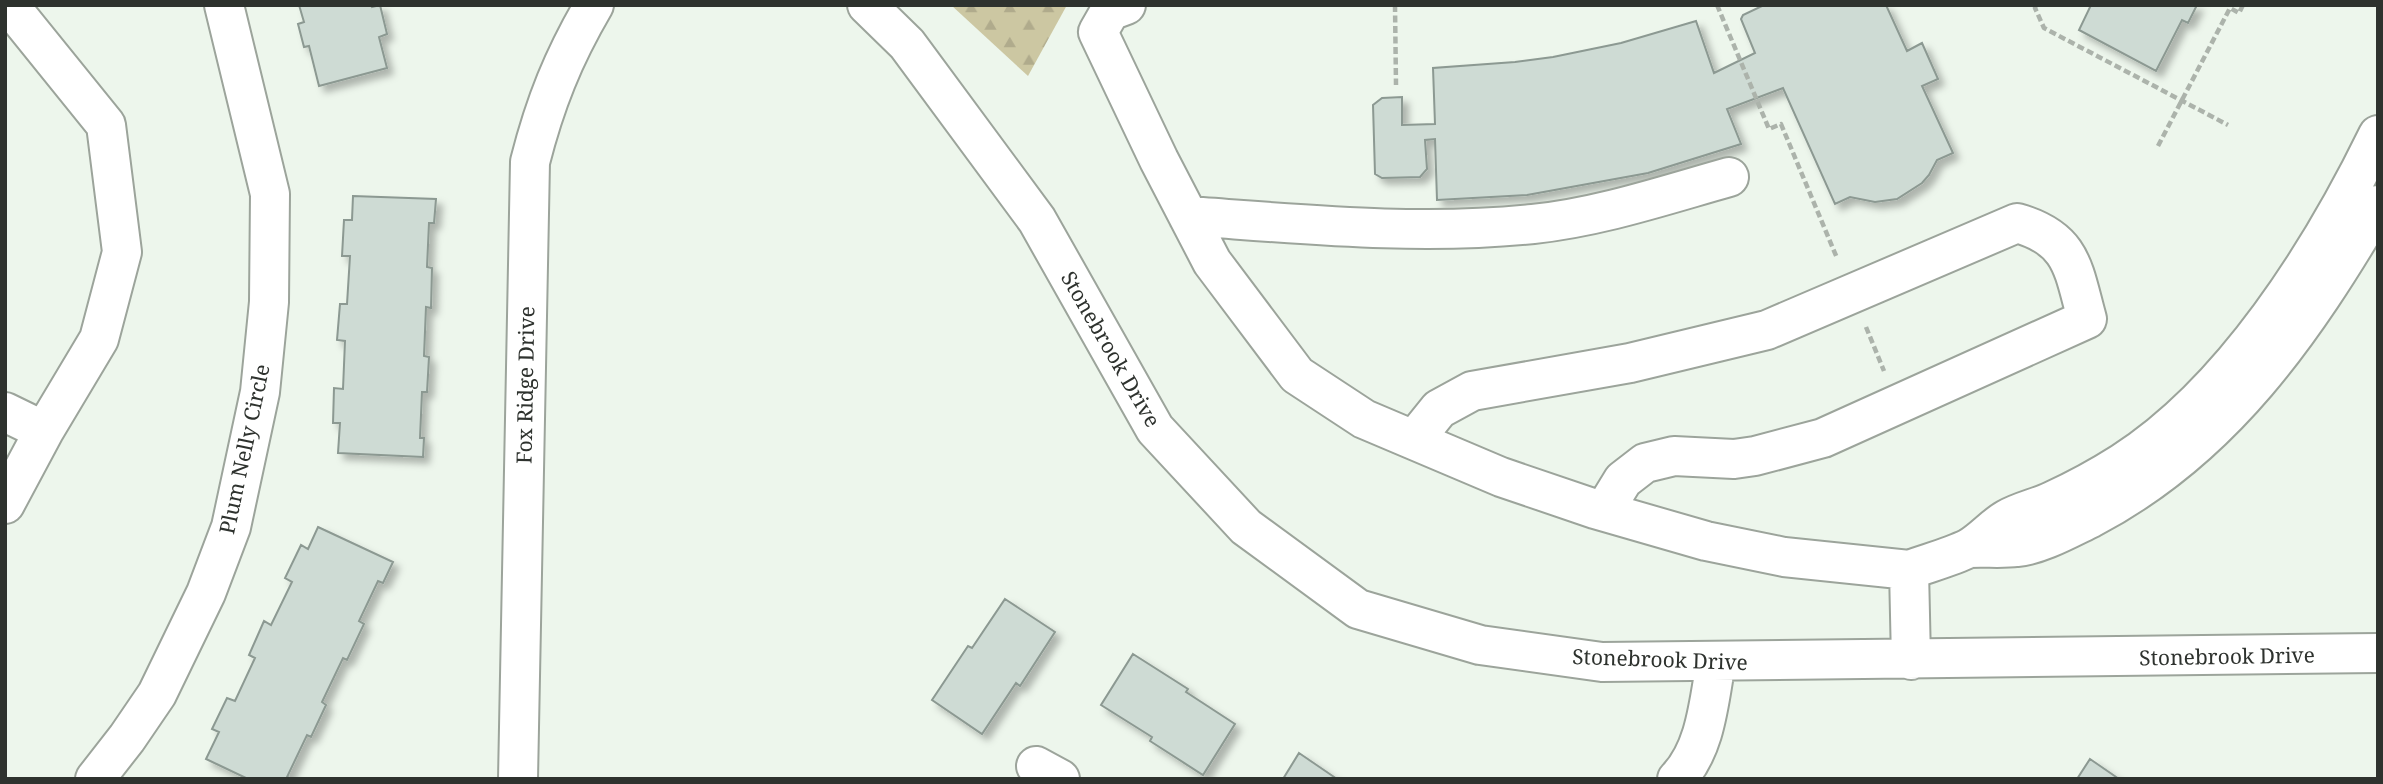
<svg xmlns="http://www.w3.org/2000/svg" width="2383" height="784" font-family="'Noto Serif',serif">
	<defs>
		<pattern id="forest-firs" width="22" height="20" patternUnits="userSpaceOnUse" patternTransform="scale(1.75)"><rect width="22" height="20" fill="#ccc7a2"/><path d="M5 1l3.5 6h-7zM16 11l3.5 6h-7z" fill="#b0ab8c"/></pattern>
		<filter id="shadow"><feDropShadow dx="6" dy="6" stdDeviation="3.5" flood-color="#0004"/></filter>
	</defs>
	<rect width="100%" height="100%" fill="#edf6ec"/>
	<path fill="url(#forest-firs)" d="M951 5H1067L1028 76Z"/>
	<path fill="#cedbd4" stroke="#8c9992" stroke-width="2" filter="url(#shadow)" d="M299 5H371L372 7 380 5 387 34 379 37 387 68 319 86 309 46 304 47 298 24 304 22Z
		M1764 5H1886L1907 51 1922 43 1938 79 1922 86 1953 153 1937 160 1929 175 1922 183 1897 199 1875 202 1850 197 1835 204 1783 88 1727 109 1741 144 1648 173 1527 195 1437 200 1435 139 1425 140 1427 169 1420 177 1382 178 1375 174 1373 105 1382 98 1402 97V125L1435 124 1433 68 1515 62 1553 57 1621 43 1696 21 1714 73 1755 53 1741 19 1743 15Z
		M2197 5 2188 23 2182 20 2156 71 2079 30 2091 5Z
		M353 196 436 199 434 223H429L427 267 432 268 431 308 426 307 424 356 429 357 427 392H422L420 438H424L423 457 338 453 340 423H333L334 388 343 389 345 341 337 340 340 304H347L350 256H342L344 220H352Z
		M318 527 393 562 383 583 378 581 359 621 364 624 347 660 343 658 322 702 326 705 311 737 307 735 287 777 291 779H248L206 759 219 732 212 729 227 698 235 701 255 658 249 655 264 621 271 625 292 582 285 578 301 545 308 549Z
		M1005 599 1055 632 1020 686 1016 683 982 734 932 700 968 646 972 648Z
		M1133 654 1188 689 1186 692 1235 724 1203 775 1150 741 1152 737 1101 705Z
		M1299 753 1337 779H1283Z
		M2090 759 2119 779H2077Z"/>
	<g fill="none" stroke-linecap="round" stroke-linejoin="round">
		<g stroke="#9ca49b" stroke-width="42">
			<path id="minor" d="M867 5 907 44 1037 220 1155 429 1246 527 1358 609 1480 645 1602 662 2378 653
				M1126 5 1110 11 1098 32 1159 160 1212 262 1297 375 1364 419 1501 477 1595 509 1706 541 1784 557 1909 570
				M1188 216C1302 224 1419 236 1533 224 1600 217 1665 195 1729 177
				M5 412 44 431
				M1414 440 1439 409 1472 391 1630 363 1767 330 2017 223C2073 239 2073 269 2087 319L1823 438 1755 456 1734 459 1674 456 1645 463 1623 480 1604 511
				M5 504 44 431 99 339 122 252 106 125 9 5
				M1969 548C1985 547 2001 549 2017 547 2040 545 2070 528 2091 518 2224 448 2304 331 2378 205
				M1911 660 1909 570C1928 563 1951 557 1969 548 1983 540 1993 527 2007 519 2021 511 2037 508 2052 501 2076 490 2100 477 2122 463 2233 392 2321 252 2378 135
				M1036 766 1060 779
				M95 779 127 738 157 694 206 593 231 527 260 392 269 302 270 194 224 5
				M518 779 530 162C545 103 563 58 594 5
				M1677 779C1706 749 1709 701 1716 662"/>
		</g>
		<path stroke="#acb3ab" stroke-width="4.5" stroke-dasharray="7 3.5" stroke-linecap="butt" d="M1395 5 1396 85
			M1717 5 1769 129 1781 124 1837 258
			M2036 5 2035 8 2044 28 2228 125
			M2158 146 2230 8 2239 13 2243 5
			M1866 327 1884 371"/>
		<use href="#minor" stroke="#fff" stroke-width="38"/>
	</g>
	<g text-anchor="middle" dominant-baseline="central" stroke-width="5" stroke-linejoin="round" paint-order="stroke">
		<g font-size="21" fill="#2e322e" stroke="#fff">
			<text transform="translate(1111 349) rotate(60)">Stonebrook Drive</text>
			<text transform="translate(525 385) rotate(-89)">Fox Ridge Drive</text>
			<text transform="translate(244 449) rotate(-78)">Plum Nelly Circle</text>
			<text transform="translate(2227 656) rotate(-1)">Stonebrook Drive</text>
			<text transform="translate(1660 659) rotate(2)">Stonebrook Drive</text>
		</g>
	</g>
	<rect width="2383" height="784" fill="none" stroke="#2e322e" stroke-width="14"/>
</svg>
